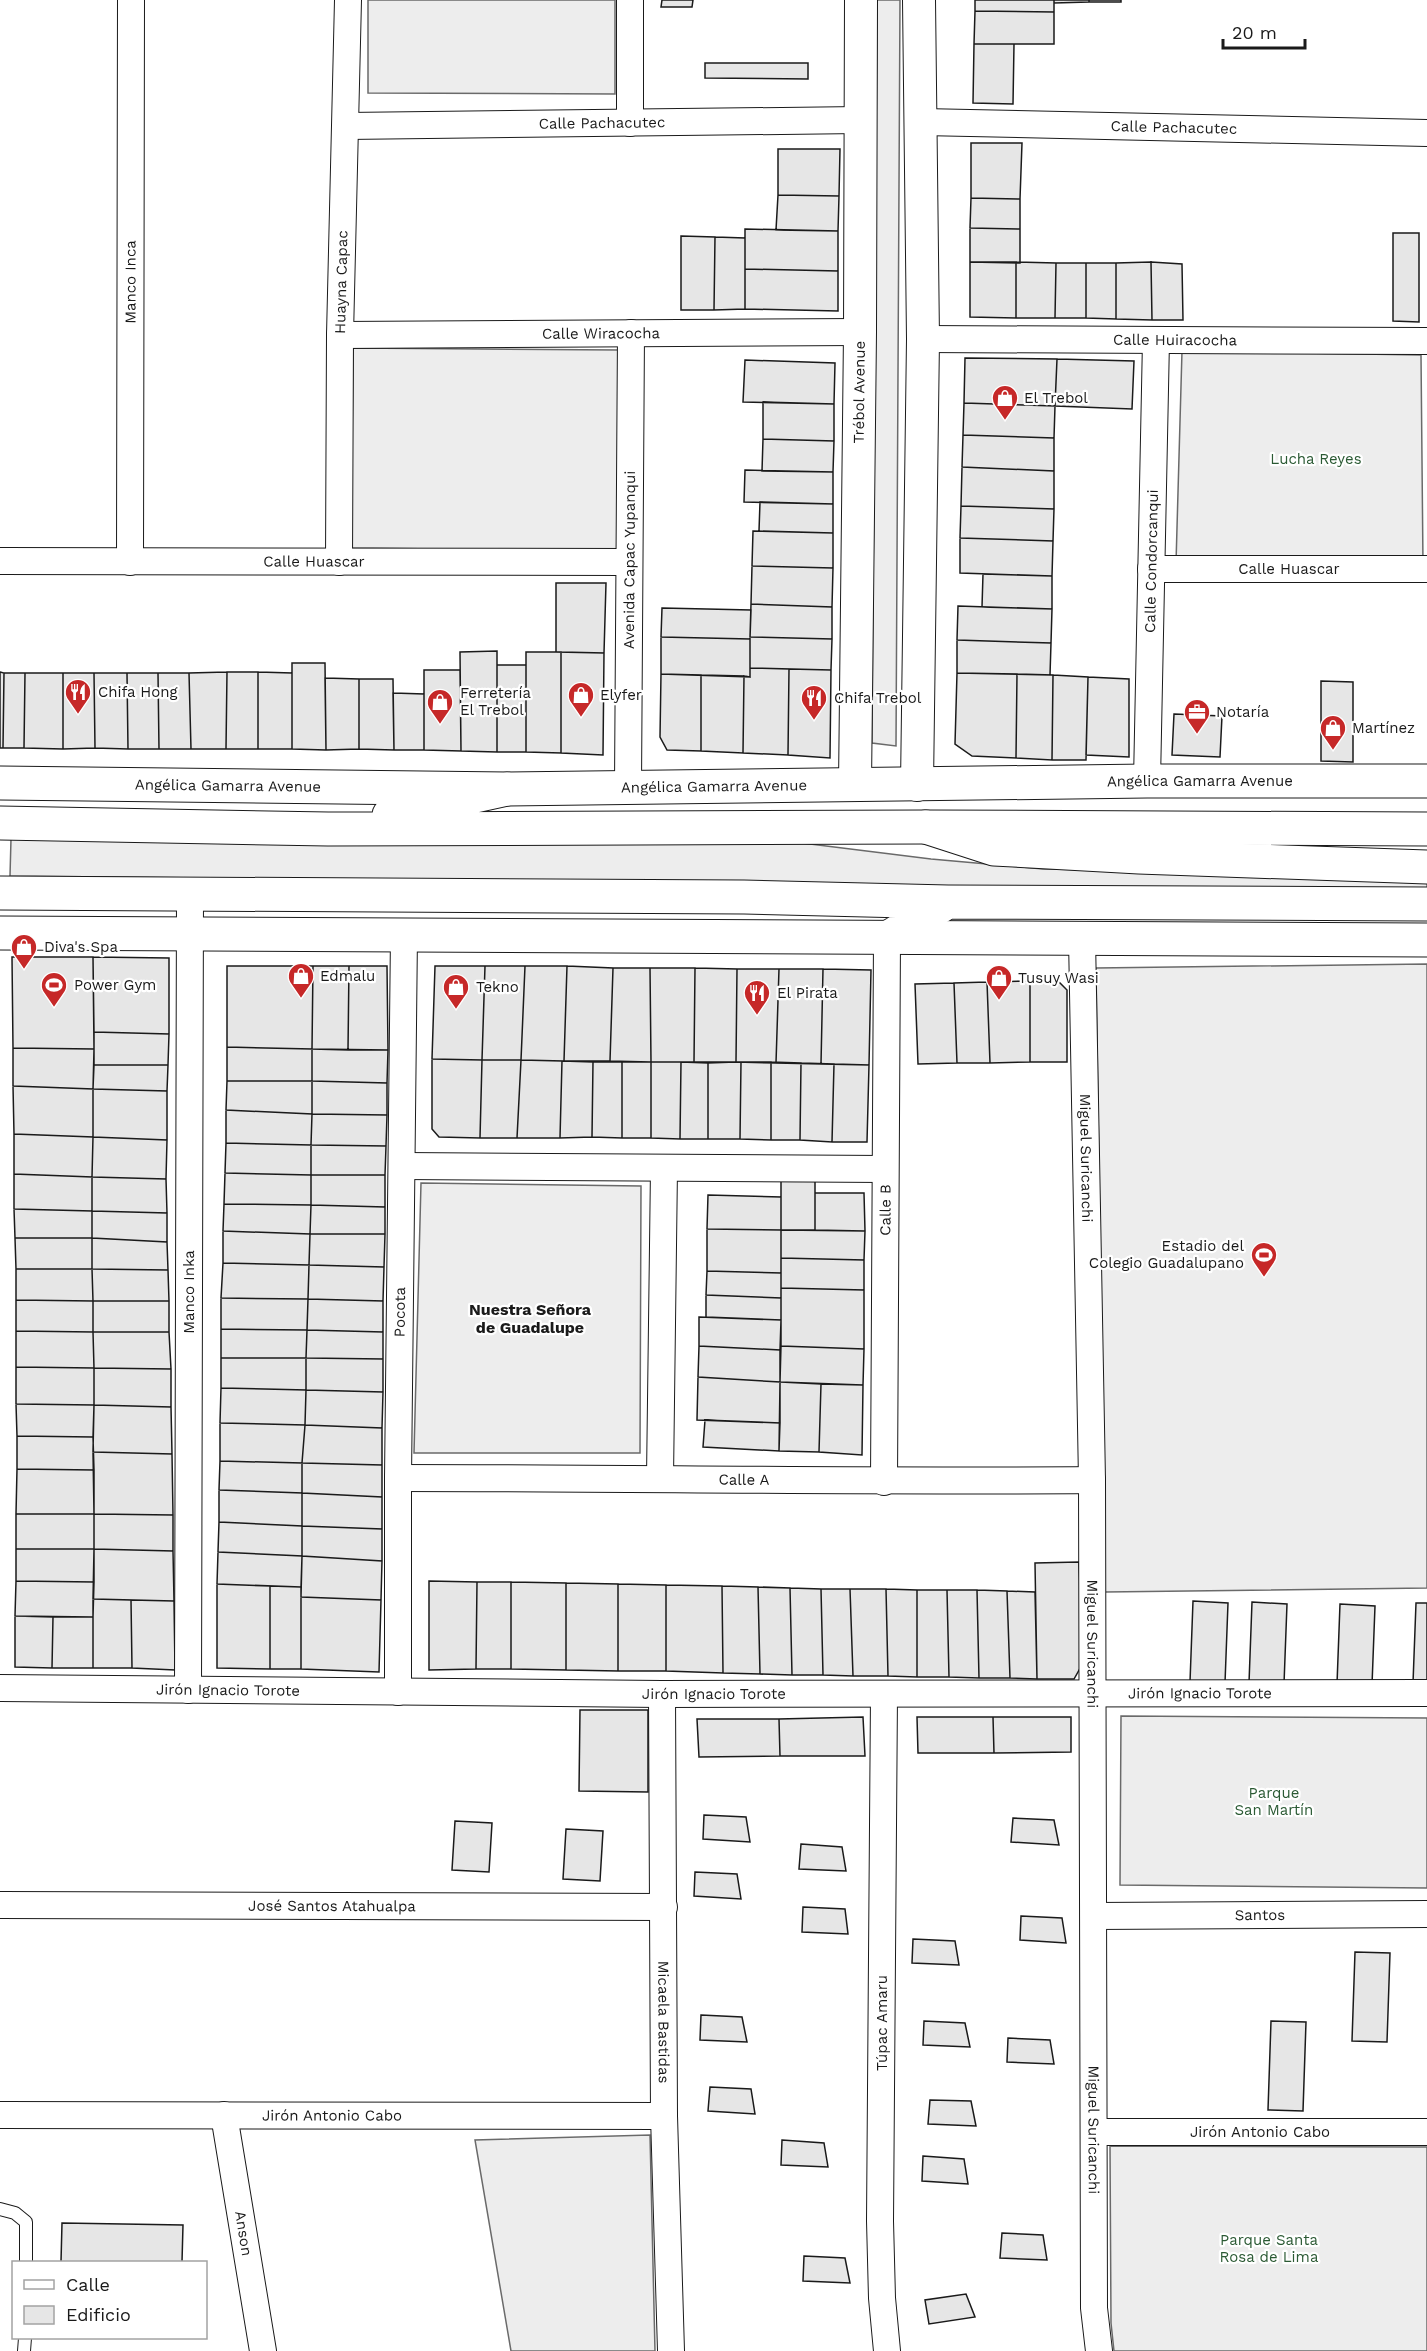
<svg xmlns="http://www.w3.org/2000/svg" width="1427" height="2351" font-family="'Work Sans',sans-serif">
	<rect width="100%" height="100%" fill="#fff"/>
	<path fill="#ededed" stroke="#6a6a6a" stroke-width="1.5" d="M368 0H615V94L368 93Z
		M877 0H900L896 746 872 743Z
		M353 348 619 350 617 551 351 548Z
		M1182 351 1421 355 1423 565 1176 563Z
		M11 839 802 843 931 859 1043 869 1427 875V891L10 876Z
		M1427 964V1588L1105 1592 1096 968Z
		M421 1183 641 1186 640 1453H414Z
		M1121 1716 1427 1718V1888L1120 1885Z
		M650 2135 655 2351H511L475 2140Z
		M1110 2146 1427 2147V2351H1114L1111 2323Z"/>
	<path fill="#e6e6e6" stroke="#1a1a1a" stroke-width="1.5" d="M662 0H693L692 7H661Z
		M975 0H1054V12L975 11Z
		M1054 0H1089V2L1054 3Z
		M1089 0H1121V2H1089Z
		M975 11 1054 12V44H974Z
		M974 44H1014L1013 104 973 103Z
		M705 63H808V79L705 78Z
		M971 143H1022L1020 199 971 198Z
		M778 149H840L839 196 778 195Z
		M778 195 839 196 838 231 776 230Z
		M971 198 1020 199V229L970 228Z
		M970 228 1020 229V263L970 262Z
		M745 229 838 231V271L745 269Z
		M1393 233H1419V322L1393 321Z
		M681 236 715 237 714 310H681Z
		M715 237 745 238V309L714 310Z
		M970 262H1016V318L970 317Z
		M1016 262 1056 263 1055 318H1016Z
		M1151 262 1152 320 1116 319V263Z
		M1151 262 1182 264 1183 320H1152Z
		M1056 263H1086V318H1055Z
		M1086 263H1116V319L1086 318Z
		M745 269 838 271V311L745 309Z
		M965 358 1057 359 1055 406 964 403Z
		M1057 359 1134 361 1132 409 1055 406Z
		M745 360 835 363 834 404 743 402Z
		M763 402 834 404V441L763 439Z
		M964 403 1055 406 1054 438 963 435Z
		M963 435 1054 438V471L962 467Z
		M763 439 834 441 833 472 762 471Z
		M962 467 1054 471V509L961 506Z
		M745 470 833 472V504L744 502Z
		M760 502 833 504V533L759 531Z
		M961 506 1054 509 1053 541 960 538Z
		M753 531 833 533V568L752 566Z
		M960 538 1053 541 1052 576 960 573Z
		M752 566 833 568 832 607 751 604Z
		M983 574 1052 576V609L982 607Z
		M556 583H606L604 653 556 652Z
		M751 604 832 607V639L750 637Z
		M958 606 1052 609 1051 643 957 640Z
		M662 608 751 610 750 639 661 637Z
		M661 637 750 639V677L661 674Z
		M750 637 832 639 831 670 750 668Z
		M957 640 1051 643 1050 675 957 673Z
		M497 651V752L461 751 460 652Z
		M526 652H561V753L526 752Z
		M561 652 604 653 603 755 561 753Z
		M292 663H325L326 750 292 749Z
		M497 665H526V752H497Z
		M750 668 789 669 788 755 743 753 744 676 750 677Z
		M789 669 831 670 830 758 788 755Z
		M424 670H460L461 751 424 750Z
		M0 672 4 673 3 748H0Z
		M227 672 226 749H191L189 673Z
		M227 672H258V749H226Z
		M258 672 292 673V749H258Z
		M4 673H25L24 748H3Z
		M25 673H63V749L24 748Z
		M63 673H94L95 748 63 749Z
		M94 673H127L128 749 95 748Z
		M127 673H158L159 749H128Z
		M158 673H189L191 749H159Z
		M957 673 1017 674 1016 758 972 756 955 744Z
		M661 674 701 675V751L667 750 660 737Z
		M1017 674 1053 675 1052 760 1016 758Z
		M701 675 744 676 743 753 701 751Z
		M1053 675 1088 677 1086 760H1052Z
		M1088 677 1129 679V757L1086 755Z
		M325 678 359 679V749L326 750Z
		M359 679H393L394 750 359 749Z
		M1321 681 1353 682V762L1321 761Z
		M393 693 424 694V750H394Z
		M1174 714 1222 716 1220 757 1172 755Z
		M12 957H93L94 1049 13 1048Z
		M93 957 169 958V1034L94 1032Z
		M227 966H313L312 1049 227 1047Z
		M313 966H349L348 1050 312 1049Z
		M349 966H387L388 1050H348Z
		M435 966H485L482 1060 432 1059Z
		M485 966H525L521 1060H482Z
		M525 966H567L564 1061 521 1060Z
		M567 966 613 968 610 1061H564Z
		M613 968H650L651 1062 610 1061Z
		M650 968H695L694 1062H651Z
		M695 968 737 969 736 1062H694Z
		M737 969H779L776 1063 736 1062Z
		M779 969H823L821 1064 776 1063Z
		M823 969 871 970 869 1065 821 1064Z
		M1030 981V1062L990 1063 987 982Z
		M1030 981 1059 982 1067 990V1062H1030Z
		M987 982 990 1063H957L954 983Z
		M954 983 957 1063 918 1064 915 984Z
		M94 1032 169 1034 168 1065H94Z
		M227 1047 312 1049V1081H227Z
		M13 1048 94 1049 93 1089 13 1086Z
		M312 1049 388 1050 387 1083 312 1081Z
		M432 1059 482 1060 480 1138 439 1137 432 1129Z
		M482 1060H521L517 1138H480Z
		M521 1060 562 1061 560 1138H517Z
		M562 1061 593 1062 592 1137 560 1138Z
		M593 1062H622V1138L592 1137Z
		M622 1062H651V1138H622Z
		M651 1062H681L680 1139 651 1138Z
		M681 1062 708 1063V1139H680Z
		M736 1062H741L740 1139H708V1063Z
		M741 1062H771V1140L740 1139Z
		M771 1062 801 1063 800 1140H771Z
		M801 1063 834 1064 832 1142 800 1140Z
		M834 1064 869 1065 867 1142H832Z
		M94 1065H168L167 1091 93 1089Z
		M227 1081H312V1114L226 1110Z
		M312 1081 387 1083V1115L312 1114Z
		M13 1086 93 1089V1137L14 1134Z
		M93 1089 167 1091V1140L93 1137Z
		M226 1110 312 1114 311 1145 226 1143Z
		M312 1114 387 1115 386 1146 311 1145Z
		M14 1134 93 1137 92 1177 14 1174Z
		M93 1137 167 1140 166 1179 92 1177Z
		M226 1143 311 1145V1175L225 1173Z
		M311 1145 386 1146 385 1175H311Z
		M225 1173 311 1175V1205L224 1204Z
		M14 1174 92 1177V1211L14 1209Z
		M311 1175H385V1207L311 1205Z
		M92 1177 166 1179 167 1213 92 1211Z
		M781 1181H815V1230H781Z
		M815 1193H864L865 1231 815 1230Z
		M708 1195 781 1197V1230L707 1229Z
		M224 1204 311 1205 310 1234 223 1231Z
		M311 1205 385 1207V1234H310Z
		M14 1209 92 1211V1238H15Z
		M92 1211 167 1213V1242L92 1238Z
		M707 1229 781 1230V1273L707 1271Z
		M781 1230 865 1231 864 1260 781 1258Z
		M223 1231 310 1234 309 1265 223 1263Z
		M310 1234H385L384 1267 309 1265Z
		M15 1238H92V1269H16Z
		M92 1238 167 1242 168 1270 92 1269Z
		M781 1258 864 1260V1290L781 1288Z
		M223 1263 309 1265 308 1299 221 1298Z
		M309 1265 384 1267 383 1301 308 1299Z
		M16 1269H92L93 1301 16 1300Z
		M92 1269 168 1270 169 1301H93Z
		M707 1271 781 1273V1298L706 1295Z
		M781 1288 864 1290V1349L781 1346Z
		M706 1295 781 1298V1320L706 1317Z
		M221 1298 308 1299 307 1330 221 1329Z
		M308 1299 383 1301V1332L307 1330Z
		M16 1300 93 1301V1332L16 1331Z
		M93 1301H169V1332H93Z
		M699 1317 781 1320 780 1350 699 1346Z
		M221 1329 307 1330 306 1358H221Z
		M307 1330 383 1332V1359L306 1358Z
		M16 1331 93 1332 94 1368 16 1367Z
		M93 1332H169L171 1369 94 1368Z
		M699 1346 780 1350V1382L698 1377Z
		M781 1346 864 1349 863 1385 780 1382Z
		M221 1358H306V1390L221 1388Z
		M306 1358 383 1359V1392L306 1390Z
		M16 1367 94 1368V1405L16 1404Z
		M94 1368 171 1369V1407L94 1405Z
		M698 1377 780 1382V1423L697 1420Z
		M780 1382 821 1384 819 1452 779 1451Z
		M821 1384 863 1385 862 1455 819 1452Z
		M221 1388 306 1390 305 1425 220 1423Z
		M306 1390 383 1392 382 1428 305 1425Z
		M16 1404 94 1405 93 1437 17 1436Z
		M94 1405 171 1407 172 1454 93 1452Z
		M705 1420 780 1423 779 1451 703 1447Z
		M220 1423 305 1425 302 1463 220 1461Z
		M305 1425 382 1428V1465L302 1463Z
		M17 1436 93 1437 94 1470 17 1469Z
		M93 1452 172 1454 173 1515 94 1514Z
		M220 1461 302 1463V1493L219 1490Z
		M302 1463 382 1465V1497L302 1493Z
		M17 1469 94 1470V1514H16Z
		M219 1490 302 1493V1526L219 1522Z
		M302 1493 382 1497V1529L302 1526Z
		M16 1514H94V1549H16Z
		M94 1514 173 1515V1551L94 1549Z
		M219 1522 302 1526V1556L218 1552Z
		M302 1526 382 1529V1561L302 1556Z
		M16 1549H94V1582L16 1581Z
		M94 1549 173 1551 174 1601 93 1599Z
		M218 1552 302 1556 301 1587 217 1584Z
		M302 1556 382 1561 381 1600 301 1597Z
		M1079 1562 1083 1663 1074 1679H1037L1035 1563Z
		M16 1581 94 1582 93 1617 15 1616Z
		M429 1581 477 1582 476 1669 429 1670Z
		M477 1582H511V1669H476Z
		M511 1582 566 1583V1670L511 1669Z
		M566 1583 618 1584V1671L566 1670Z
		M217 1584 270 1586V1669L217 1668Z
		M618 1584 666 1585V1671H618Z
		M666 1585 722 1586 723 1673 666 1671Z
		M270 1586 301 1587V1669H270Z
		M722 1586 758 1587 760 1674 723 1673Z
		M758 1587 790 1588 792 1675 760 1674Z
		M790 1588 821 1589 823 1675H792Z
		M821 1589H850L853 1676 823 1675Z
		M850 1589H886L888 1676H853Z
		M886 1589 917 1590V1677L888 1676Z
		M917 1590H947L949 1677H917Z
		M947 1590H977L979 1678 949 1677Z
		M977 1590 1007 1591 1010 1678H979Z
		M1007 1591 1035 1592 1037 1679 1010 1678Z
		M301 1597 381 1600 379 1672 301 1669Z
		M93 1599 131 1600 132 1668H93Z
		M131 1600 174 1601 175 1670 132 1668Z
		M1193 1601 1228 1603 1225 1683 1190 1682Z
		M1252 1602 1287 1604 1284 1684 1249 1683Z
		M1416 1603H1427V1684L1413 1683Z
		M1340 1604 1375 1606 1372 1685 1337 1684Z
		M15 1616 53 1617 52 1668 15 1667Z
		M53 1617H93V1668H52Z
		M580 1710H648V1792L579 1791Z
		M863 1717 865 1756H780L779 1719Z
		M917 1717H993L994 1753H918Z
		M993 1717H1071V1752L994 1753Z
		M697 1719H779L780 1756 699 1757Z
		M704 1815 746 1817 750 1842 703 1839Z
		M1013 1818 1054 1820 1059 1845 1011 1842Z
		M455 1821 492 1823 489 1872 452 1870Z
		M566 1829 603 1831 600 1881 563 1879Z
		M801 1844 842 1847 846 1871 799 1869Z
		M695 1872 737 1874 741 1899 694 1896Z
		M803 1907 845 1909 848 1934 802 1932Z
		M1021 1916 1062 1918 1066 1943 1020 1940Z
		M913 1939 955 1941 959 1965 912 1963Z
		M1355 1952 1390 1953 1387 2042 1352 2041Z
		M701 2015 742 2017 747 2042 700 2040Z
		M924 2021 965 2023 970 2047 923 2045Z
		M1271 2021 1306 2022 1303 2111 1268 2110Z
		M1008 2038 1050 2040 1054 2064 1007 2062Z
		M710 2087 751 2089 755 2114 708 2111Z
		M930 2100 971 2101 976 2126 928 2124Z
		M782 2140 824 2143 828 2167 781 2165Z
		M923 2156 964 2159 968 2184 922 2181Z
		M62 2223 183 2225 182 2262H61Z
		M1002 2233 1043 2235 1047 2260 1000 2258Z
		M804 2256 845 2258 850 2283 803 2281Z
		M966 2294 975 2317 929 2324 925 2300Z"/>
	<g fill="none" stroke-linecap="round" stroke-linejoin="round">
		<g stroke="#1a1a1a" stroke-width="14">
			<path id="service" d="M0 2209 15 2213 26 2222V2262
				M24 2351 25 2338"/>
		</g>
		<g stroke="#1a1a1a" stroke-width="28">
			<g id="minor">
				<path d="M630 0V123"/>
				<path id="s1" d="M922 122 1427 133"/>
				<path id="s2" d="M346 126 860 120"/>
				<path id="s3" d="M340 335 860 332"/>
				<path id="s4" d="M923 339 1427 341"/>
				<path id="s5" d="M0 561 628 562"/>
				<path id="s6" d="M130 562 131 0"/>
				<path id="s7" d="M339 562 340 335 348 0"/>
				<path id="s8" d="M1151 569H1427"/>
				<path id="s9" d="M1147 781 1156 340"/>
				<path id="s10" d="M628 786 631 333"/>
				<path id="s11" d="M1082 938 1092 1480 1094 2308 1099 2351"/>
				<path d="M403 1166 885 1169"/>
				<path id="s12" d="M398 1478C629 1478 861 1482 1092 1480"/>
				<path d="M660 1478 664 1168"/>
				<path id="s13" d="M884 1482 887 938"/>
				<path id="s14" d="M0 1688 662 1694 1427 1693"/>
				<path id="s15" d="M188 1690 190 894"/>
				<path id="s16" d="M398 1692V1478L404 934"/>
				<path id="s17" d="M662 1694 664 2116 671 2351"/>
				<path d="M884 1694 880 2221 882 2298 887 2351"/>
				<path id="s18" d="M0 1905 664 1907"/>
				<path id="s19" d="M1094 1916 1427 1914"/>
				<path id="s20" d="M0 2115 664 2116"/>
				<path id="s21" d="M224 2115 263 2351"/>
				<path id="s22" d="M1094 2132H1427"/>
			</g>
		</g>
		<g stroke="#1a1a1a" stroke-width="34">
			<g id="tertiary">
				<path id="s23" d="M855 785 860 332 861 0"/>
				<path d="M917 785 923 339 919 0"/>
			</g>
		</g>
		<g stroke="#1a1a1a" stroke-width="35">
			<g id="secondary">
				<path id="s24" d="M0 783 507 789 1147 781H1427"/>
				<path d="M0 933 1427 940"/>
			</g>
		</g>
		<g stroke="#1a1a1a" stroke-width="35">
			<path id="primary" d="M389 815 507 789
				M0 823 328 829 926 827 1427 829
				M0 893 744 897 948 902 1427 904
				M887 938 948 902"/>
		</g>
		<g stroke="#1a1a1a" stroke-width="35">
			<path id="motorway" d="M926 827 994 849 1139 857 1427 867"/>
		</g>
		<use href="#service" stroke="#fff" stroke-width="12"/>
		<use href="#minor" stroke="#fff" stroke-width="26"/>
		<use href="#tertiary" stroke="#fff" stroke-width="32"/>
		<use href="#secondary" stroke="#fff" stroke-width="33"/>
		<use href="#primary" stroke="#fff" stroke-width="33"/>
		<use href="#motorway" stroke="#fff" stroke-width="33"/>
	</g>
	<defs>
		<g id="shop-pin" transform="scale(1.35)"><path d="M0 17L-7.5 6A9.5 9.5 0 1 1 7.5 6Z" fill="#c62828" stroke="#fff"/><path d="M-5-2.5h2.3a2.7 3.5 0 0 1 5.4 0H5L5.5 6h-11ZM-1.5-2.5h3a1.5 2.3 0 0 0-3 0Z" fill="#fff"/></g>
		<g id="restaurant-pin" transform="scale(1.35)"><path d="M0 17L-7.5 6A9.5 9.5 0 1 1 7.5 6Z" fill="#c62828" stroke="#fff"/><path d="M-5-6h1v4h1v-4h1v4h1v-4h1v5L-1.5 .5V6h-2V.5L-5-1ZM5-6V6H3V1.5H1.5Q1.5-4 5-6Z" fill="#fff"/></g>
		<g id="office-pin" transform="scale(1.35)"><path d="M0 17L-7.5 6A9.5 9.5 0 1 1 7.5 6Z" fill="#c62828" stroke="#fff"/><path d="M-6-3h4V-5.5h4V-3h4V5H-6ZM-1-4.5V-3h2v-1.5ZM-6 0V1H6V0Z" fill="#fff"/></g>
		<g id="stadium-pin" transform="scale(1.35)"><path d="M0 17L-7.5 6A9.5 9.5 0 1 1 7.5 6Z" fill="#c62828" stroke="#fff"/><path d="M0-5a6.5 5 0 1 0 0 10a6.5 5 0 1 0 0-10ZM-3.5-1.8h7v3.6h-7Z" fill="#fff"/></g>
	</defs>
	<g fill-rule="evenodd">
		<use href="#shop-pin" x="1005" y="398"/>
		<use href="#restaurant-pin" x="78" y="692"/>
		<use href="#shop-pin" x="581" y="695"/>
		<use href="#restaurant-pin" x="814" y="698"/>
		<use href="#shop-pin" x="440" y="702"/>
		<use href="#office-pin" x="1197" y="712"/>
		<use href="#shop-pin" x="1333" y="728"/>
		<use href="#shop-pin" x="24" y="947"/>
		<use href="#shop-pin" x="301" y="976"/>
		<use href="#shop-pin" x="999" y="978"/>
		<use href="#stadium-pin" x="54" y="985"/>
		<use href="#shop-pin" x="456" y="987"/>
		<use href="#restaurant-pin" x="757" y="993"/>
		<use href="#stadium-pin" x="1264" y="1255"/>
	</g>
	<g text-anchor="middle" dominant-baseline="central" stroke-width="4.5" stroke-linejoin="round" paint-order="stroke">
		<g font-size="15" fill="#1a1a1a" stroke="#fff">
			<text stroke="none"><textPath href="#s2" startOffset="256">Calle Pachacutec</textPath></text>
			<text stroke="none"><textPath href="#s1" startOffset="252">Calle Pachacutec</textPath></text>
			<text stroke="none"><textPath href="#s6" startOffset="280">Manco Inca</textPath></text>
			<text stroke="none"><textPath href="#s7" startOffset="280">Huayna Capac</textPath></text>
			<text stroke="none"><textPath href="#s3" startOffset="261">Calle Wiracocha</textPath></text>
			<text stroke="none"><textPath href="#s4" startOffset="252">Calle Huiracocha</textPath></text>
			<text stroke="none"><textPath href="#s23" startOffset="393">Trébol Avenue</textPath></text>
			<text stroke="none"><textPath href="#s10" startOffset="226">Avenida Capac Yupanqui</textPath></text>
			<text stroke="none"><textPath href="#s9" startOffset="220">Calle Condorcanqui</textPath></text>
			<text stroke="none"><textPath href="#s5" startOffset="314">Calle Huascar</textPath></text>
			<text stroke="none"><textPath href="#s8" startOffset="138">Calle Huascar</textPath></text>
			<text stroke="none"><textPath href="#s24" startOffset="1200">Angélica Gamarra Avenue</textPath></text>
			<text stroke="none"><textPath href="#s24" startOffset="228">Angélica Gamarra Avenue</textPath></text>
			<text stroke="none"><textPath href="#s24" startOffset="714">Angélica Gamarra Avenue</textPath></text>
			<text stroke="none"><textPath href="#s11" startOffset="220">Miguel Suricanchi</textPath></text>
			<text stroke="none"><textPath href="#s13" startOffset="272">Calle B</textPath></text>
			<text stroke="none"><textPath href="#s15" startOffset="398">Manco Inka</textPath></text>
			<text stroke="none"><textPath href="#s16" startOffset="380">Pocota</textPath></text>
			<text stroke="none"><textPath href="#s12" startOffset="346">Calle A</textPath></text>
			<text stroke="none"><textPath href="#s11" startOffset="706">Miguel Suricanchi</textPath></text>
			<text stroke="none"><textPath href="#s14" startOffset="228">Jirón Ignacio Torote</textPath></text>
			<text stroke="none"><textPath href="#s14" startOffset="1200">Jirón Ignacio Torote</textPath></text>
			<text stroke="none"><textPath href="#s14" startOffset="714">Jirón Ignacio Torote</textPath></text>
			<text stroke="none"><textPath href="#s18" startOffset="332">José Santos Atahualpa</textPath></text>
			<text stroke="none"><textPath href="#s19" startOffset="166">Santos</textPath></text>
			<text stroke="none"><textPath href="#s17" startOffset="328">Micaela Bastidas</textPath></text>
			<text transform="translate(882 2023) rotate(-90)">Túpac Amaru</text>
			<text stroke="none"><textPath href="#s20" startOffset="332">Jirón Antonio Cabo</textPath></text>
			<text stroke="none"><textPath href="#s11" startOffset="1192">Miguel Suricanchi</textPath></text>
			<text stroke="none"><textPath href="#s22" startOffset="166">Jirón Antonio Cabo</textPath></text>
			<text stroke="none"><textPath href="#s21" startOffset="120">Anson</textPath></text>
		</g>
		<g font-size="15" fill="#1a1a1a" stroke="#fff" text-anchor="start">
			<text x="1024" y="398">El Trebol</text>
			<text x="98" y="692">Chifa Hong</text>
			<text x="460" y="693">Ferretería<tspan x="460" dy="17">El Trebol</tspan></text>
			<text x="600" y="695">Elyfer</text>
			<text x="834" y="698">Chifa Trebol</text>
			<text x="1216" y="712">Notaría</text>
			<text x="1352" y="728">Martínez</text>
			<text x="44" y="947">Diva's Spa</text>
			<text x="320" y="976">Edmalu</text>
			<text x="1018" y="978">Tusuy Wasi</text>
			<text x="74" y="985">Power Gym</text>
			<text x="476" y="987">Tekno</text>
			<text x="777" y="993">El Pirata</text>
			<text x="1244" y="1246" text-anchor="end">Estadio del<tspan x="1244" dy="17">Colegio Guadalupano</tspan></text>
		</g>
		<g font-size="15" fill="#2b5a34" stroke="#fff">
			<text x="1316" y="459">Lucha Reyes</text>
			<text x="1274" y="1793">Parque<tspan x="1274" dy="17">San Martín</tspan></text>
			<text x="1269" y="2240">Parque Santa<tspan x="1269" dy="17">Rosa de Lima</tspan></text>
		</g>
		<g font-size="16" font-weight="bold" fill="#1a1a1a" stroke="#fff">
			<text x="530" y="1309">Nuestra Señora<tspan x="530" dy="18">de Guadalupe</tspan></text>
		</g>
	</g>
	<rect x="12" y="2261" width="195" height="78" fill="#ffffff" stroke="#a3a3a3" stroke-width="1.5"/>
	<rect x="24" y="2280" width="30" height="9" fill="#ffffff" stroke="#a3a3a3" stroke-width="1.5"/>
	<text x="66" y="2291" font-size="18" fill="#1a1a1a">Calle</text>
	<rect x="24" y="2306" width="30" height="18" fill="#e6e6e6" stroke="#a3a3a3" stroke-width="1.5"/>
	<text x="66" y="2321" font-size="18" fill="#1a1a1a">Edificio</text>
	<path d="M1223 39v9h82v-9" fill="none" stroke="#1a1a1a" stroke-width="3"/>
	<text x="1232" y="39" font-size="18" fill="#1a1a1a" stroke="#ffffff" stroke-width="4.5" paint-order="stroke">20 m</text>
</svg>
